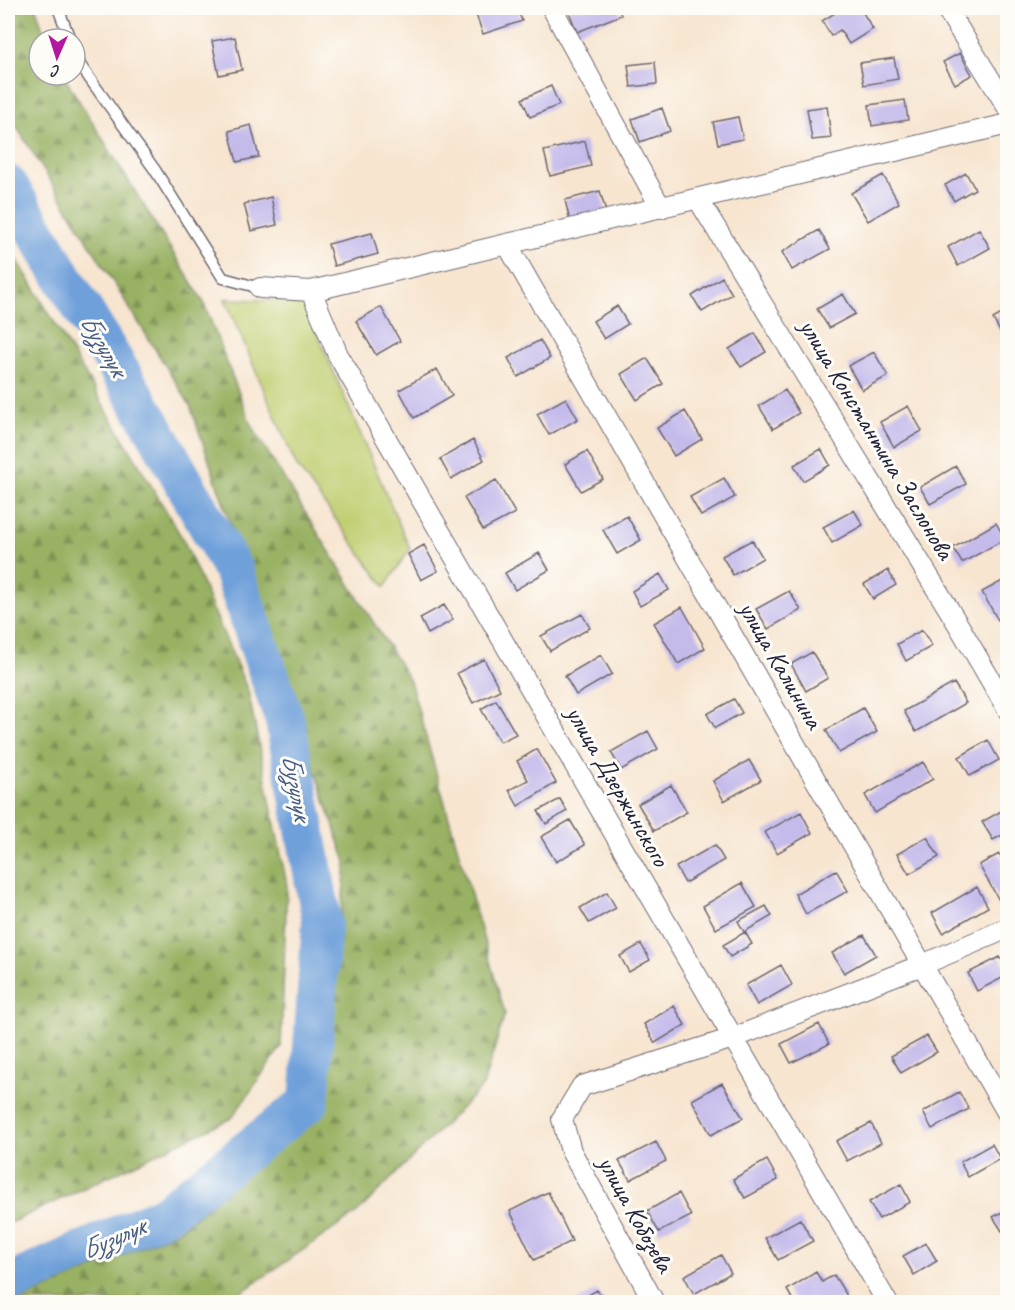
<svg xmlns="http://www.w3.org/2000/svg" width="1015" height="1310" font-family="Caveat,sans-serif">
	<defs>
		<pattern id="forest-firs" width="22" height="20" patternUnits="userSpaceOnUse" patternTransform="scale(1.5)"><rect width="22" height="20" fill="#98b162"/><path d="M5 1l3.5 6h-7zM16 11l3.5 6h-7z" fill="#7c9052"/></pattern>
	</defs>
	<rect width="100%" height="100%" fill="#fdfcf7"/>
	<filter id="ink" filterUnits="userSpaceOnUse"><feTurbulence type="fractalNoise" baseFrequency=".0167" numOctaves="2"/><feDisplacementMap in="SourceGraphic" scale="12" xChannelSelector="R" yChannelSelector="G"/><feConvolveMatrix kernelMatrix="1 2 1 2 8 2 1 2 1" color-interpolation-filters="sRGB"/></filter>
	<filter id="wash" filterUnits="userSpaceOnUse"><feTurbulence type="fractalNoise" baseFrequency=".008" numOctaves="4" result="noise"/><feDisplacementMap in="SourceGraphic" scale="24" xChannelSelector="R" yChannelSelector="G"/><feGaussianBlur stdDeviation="1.35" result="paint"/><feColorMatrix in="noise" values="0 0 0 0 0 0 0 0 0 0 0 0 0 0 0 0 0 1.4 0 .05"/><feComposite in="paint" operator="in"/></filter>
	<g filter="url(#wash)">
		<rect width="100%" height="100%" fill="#f7e5d0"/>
		<path fill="url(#forest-firs)" stroke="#5d6a4e" stroke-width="1.5" d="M8 8H36L46 39H39V75H63L203 301 252 427 410 681 505 1014 483 1086 357 1213 227 1302H16L178 1231 323 1109 346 862 190 405 8 113Z
			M8 244 184 541 248 691 287 885 281 1047 232 1118 8 1224Z"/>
		<path fill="#c0ce70" stroke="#717856" stroke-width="1.5" d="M225 299 303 301 410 549 385 587 296 465Z"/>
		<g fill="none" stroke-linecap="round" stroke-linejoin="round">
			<path stroke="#70a0da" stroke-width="40" d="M8 185 152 425 233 570 285 721 322 921 309 1102 164 1215 8 1284"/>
		</g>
		<g id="blocks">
			<path fill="#c5bbeb" d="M489 8H517L522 21 483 34 475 12Z
				M572 8H618L621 15 577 32 568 9Z
				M836 8H860L873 29 849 44 840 30 831 36 822 21 838 11Z
				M235 37 242 70 219 75 212 41Z
				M960 53 972 75 955 84 943 62Z
				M894 58 898 79 864 85 860 63Z
				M655 62 657 84 631 87 628 65Z
				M551 86 559 105 530 117 522 99Z
				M905 100 908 120 872 126 869 105Z
				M827 106 831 138 812 140 807 109Z
				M662 108 670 131 640 142 632 119Z
				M738 117 743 139 718 144 713 122Z
				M251 125 259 157 237 162 229 131Z
				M585 141 591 166 550 176 544 151Z
				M966 173 975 189 954 201 945 185Z
				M883 175 899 203 868 221 851 193Z
				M600 191 606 212 570 221 565 200Z
				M271 197 277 225 251 231 244 204Z
				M979 229 990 248 958 266 948 247Z
				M819 230 830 249 792 270 782 252Z
				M372 233 378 254 334 266 328 244Z
				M722 277 732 294 702 312 692 296Z
				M843 294 855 314 829 328 817 309Z
				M617 306 628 324 604 339 593 321Z
				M381 307 400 341 376 355 356 321Z
				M1008 310V332L1002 335 993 319Z
				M755 333 766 352 741 367 729 349Z
				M540 340 550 358 518 377 508 358Z
				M874 352 888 376 862 390 848 366Z
				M647 358 663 384 637 400 621 374Z
				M437 369 452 396 414 418 399 390Z
				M785 390 799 413 773 429 759 406Z
				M566 398 578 419 549 435 537 414Z
				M908 406 922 431 894 447 880 422Z
				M685 411 702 439 674 456 657 428Z
				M473 440 484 460 451 479 440 459Z
				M821 449 830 465 803 481 794 465Z
				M587 451 603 479 581 491 565 464Z
				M956 466 966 484 930 504 920 487Z
				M724 478 735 497 701 516 690 497Z
				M496 480 515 513 483 530 464 498Z
				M854 510 863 525 832 543 823 527Z
				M627 516 641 540 617 554 603 530Z
				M996 523 1005 539 962 563 953 548Z
				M752 540 763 558 733 575 722 556Z
				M424 545 438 571 421 580 408 554Z
				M539 553 549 570 515 590 505 573Z
				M888 570 896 585 873 599 864 584Z
				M660 574 669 590 640 606 632 591Z
				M1008 578V614L998 620 982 592Z
				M789 591 801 610 768 629 756 609Z
				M444 605 453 620 428 634 420 618Z
				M682 607 705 648 678 664 654 623Z
				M582 614 590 628 550 651 541 636Z
				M922 630 932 646 906 661 897 644Z
				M812 652 828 678 806 691 791 664Z
				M601 655 612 674 576 695 565 676Z
				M484 659 500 690 473 703 457 673Z
				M954 683 966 703 916 732 904 711Z
				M734 699 742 713 715 728 707 714Z
				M496 700 516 734 500 742 481 709Z
				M863 708 877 732 839 753 826 730Z
				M648 731 658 749 621 770 611 752Z
				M988 740 999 760 970 776 959 757Z
				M537 749 556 783 518 806 509 790 528 780 517 761Z
				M749 760 761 780 724 801 713 781Z
				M923 762 933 779 875 813 865 795Z
				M671 785 687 812 654 831 638 804Z
				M560 799 567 811 546 824 538 811Z
				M1008 807V832L993 840 982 822Z
				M801 812 812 833 777 853 765 832Z
				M570 820 585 845 556 862 541 837Z
				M927 837 939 857 909 874 897 854Z
				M715 845 724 860 685 883 676 867Z
				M999 854 1008 868V906L1004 909 979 865Z
				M836 870 848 891 806 914 795 894Z
				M742 883 756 907 716 929 703 906Z
				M977 887 988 907 943 933 932 913Z
				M607 892 616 908 589 923 580 908Z
				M766 906 772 916 744 932 738 921Z
				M745 932 752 944 730 957 723 945Z
				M864 935 876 955 844 973 832 953Z
				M641 944 650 960 629 972 620 956Z
				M1000 957 1008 971V975L977 991 968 973Z
				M781 965 792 985 757 1005 746 985Z
				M674 1006 685 1025 655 1043 644 1024Z
				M819 1024 829 1044 791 1063 781 1044Z
				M927 1036 937 1052 901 1073 891 1056Z
				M722 1083 743 1118 711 1135 692 1100Z
				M959 1092 969 1109 932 1129 923 1112Z
				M871 1123 881 1143 847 1161 836 1141Z
				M656 1142 666 1161 630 1180 619 1161Z
				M992 1144 1000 1159 968 1177 960 1162Z
				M767 1160 778 1180 745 1198 733 1179Z
				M901 1184 910 1202 879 1219 869 1202Z
				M548 1192 572 1241 534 1260 510 1211Z
				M679 1193 691 1216 659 1232 647 1211Z
				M1008 1209V1228L1002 1231 993 1217Z
				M800 1219 813 1241 778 1260 765 1238Z
				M926 1243 937 1261 914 1275 903 1256Z
				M721 1255 731 1273 694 1294 684 1276Z
				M816 1272 822 1282 834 1275 847 1296 836 1302H794L787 1290Z
				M597 1290 605 1302H576Z"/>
		</g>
	</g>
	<g filter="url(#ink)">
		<use href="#blocks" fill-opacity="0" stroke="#6d666f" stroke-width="1.5"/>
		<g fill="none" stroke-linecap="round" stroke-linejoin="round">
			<g stroke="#6d666f" stroke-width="13">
				<path id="lane" d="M58 8 70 39
					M75 51 80 65 155 170 223 278 260 288"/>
			</g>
			<g stroke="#6d666f" stroke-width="22">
				<path id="street" d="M552 8 661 208
					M946 8 1008 108
					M698 199 959 626 1008 710
					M507 244 1008 1114
					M260 288 311 291 1008 124
					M311 291 338 355 622 847 887 1302
					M654 1302 571 1151 562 1119 582 1086 733 1038 922 965 1008 928"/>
			</g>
			<use href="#lane" stroke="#fff" stroke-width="10"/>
			<use href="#street" stroke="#fff" stroke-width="20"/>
		</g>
	</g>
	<g text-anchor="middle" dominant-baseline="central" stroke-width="6" stroke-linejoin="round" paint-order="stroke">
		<g font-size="26" fill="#22223b" stroke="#fdfcf7">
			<text transform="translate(877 439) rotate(59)">улица Константина Заслонова</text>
			<text transform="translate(781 665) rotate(60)">улица Калинина</text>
			<text transform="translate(618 786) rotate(60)">улица Дзержинского</text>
			<text transform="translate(636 1214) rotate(61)">улица Кобозева</text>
		</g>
		<g font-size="27" font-style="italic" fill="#455b83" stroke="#fdfcf7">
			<text transform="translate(104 345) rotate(59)">Бузулук</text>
			<text transform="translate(297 787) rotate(79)">Бузулук</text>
			<text transform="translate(113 1238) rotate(-24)">Бузулук</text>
		</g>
	</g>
	<rect width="1015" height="1310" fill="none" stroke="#fdfcf7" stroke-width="30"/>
	<g transform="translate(57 57) rotate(183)"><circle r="28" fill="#fdfcf7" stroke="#a5a5ac" stroke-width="1.5"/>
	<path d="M0-4.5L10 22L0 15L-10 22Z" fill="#b5179e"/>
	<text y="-9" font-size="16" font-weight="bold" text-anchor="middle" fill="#22223b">С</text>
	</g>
</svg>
